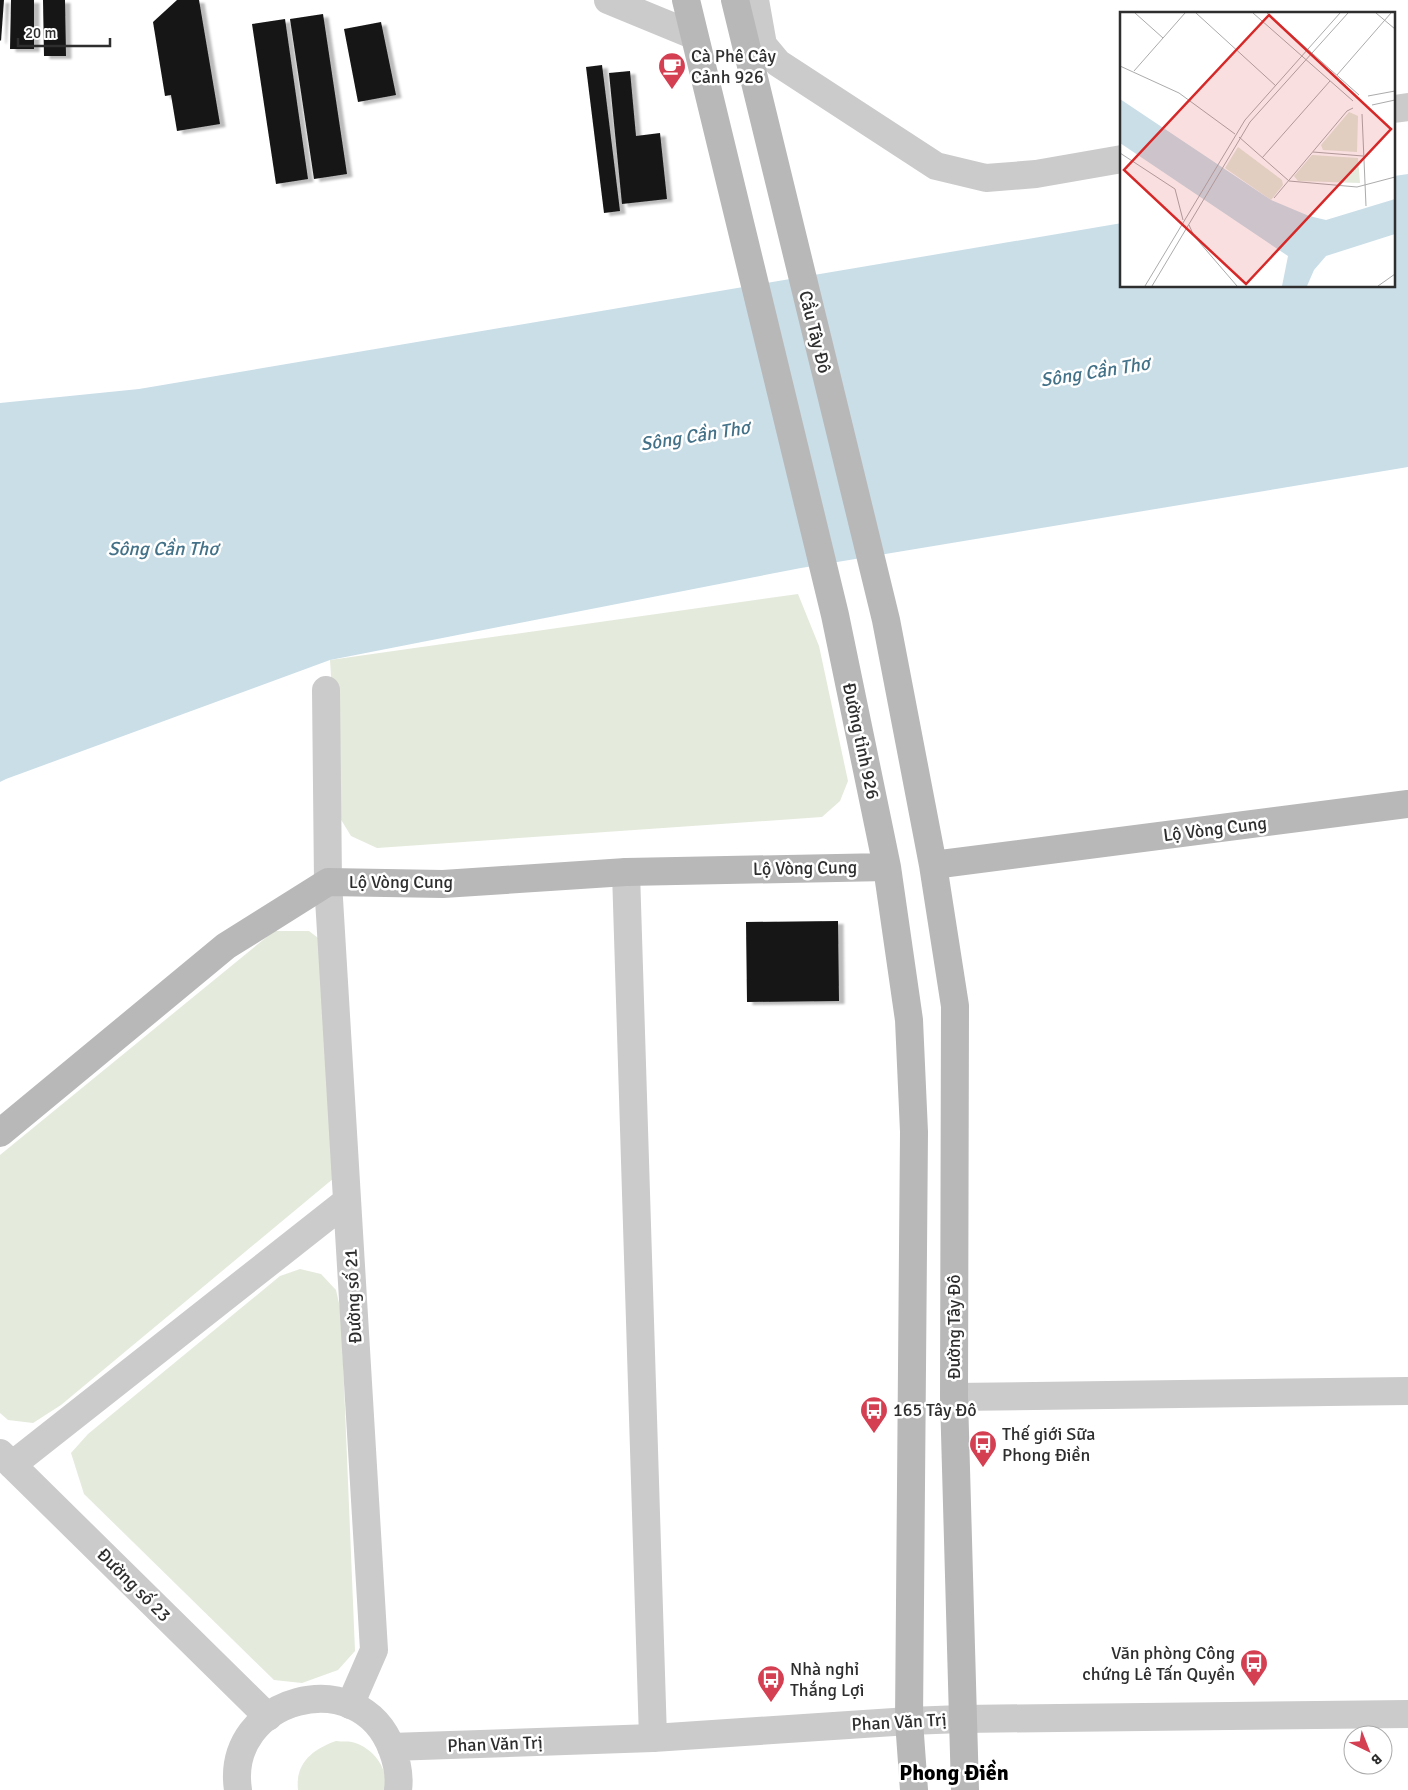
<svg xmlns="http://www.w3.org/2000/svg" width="1408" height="1790" font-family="Signika,sans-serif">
	<defs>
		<filter id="shadow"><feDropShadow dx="5.5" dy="3" stdDeviation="1" flood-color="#0004"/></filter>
	</defs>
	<rect width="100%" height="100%" fill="#fff"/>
	<path fill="#e4eadc" d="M798 594 819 646 848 781 840 801 822 817 377 848 351 836 340 818 330 660Z
		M274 931H309L322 941 334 1178 61 1405 33 1423 8 1420 0 1413V1155Z
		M300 1269 321 1274 336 1290 341 1312 355 1651 338 1670 302 1683 274 1680 84 1494 71 1453 88 1434 280 1276Z
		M336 1741C342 1742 347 1741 352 1742 374 1748 388 1768 386 1790H298C295 1763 313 1749 336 1741Z"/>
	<path fill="#cadee8" d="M1408 174V467L801 568 330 660 6 779 0 782V403L139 389 1122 223V286H1394V176Z"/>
	<path fill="#151515" filter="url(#shadow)" d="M0 0H4L1 41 0 40Z
		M11 0H34V49H10Z
		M43 0H65L66 56H44Z
		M177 0H199L220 124 177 131 171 95 165 96 153 22Z
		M323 14 347 174 314 179 290 19Z
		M285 19 308 179 276 184 252 24Z
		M381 22 396 95 358 102 344 29Z
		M602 65 620 211 604 213 586 67Z
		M630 71 636 136 660 133 667 199 622 204 609 73Z
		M838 921 839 1001 747 1002 746 922Z"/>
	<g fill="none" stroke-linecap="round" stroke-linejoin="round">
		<path stroke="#cbcbcb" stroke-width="28" d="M608 0 693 35
			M755 0 763 45 778 63 936 166 986 178 1036 174 1122 159
			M1394 109 1408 107
			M326 690 328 882 374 1650 350 1705
			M626 872 653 1738
			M954 1397 1408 1391
			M0 1453 268 1717
			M12 1465 347 1201"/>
		<path stroke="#cbcbcb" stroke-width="28" d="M391 1747 653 1738 909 1721 962 1719 1408 1714
			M238 1790C224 1698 359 1661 392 1749 397 1762 400 1776 398 1790"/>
		<path stroke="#b8b8b8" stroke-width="28" d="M686 0 835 615 887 867 909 1020 914 1132 909 1721 914 1790
			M735 0 886 620 933 865 955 1006 954 1397 965 1790
			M933 865 1408 804
			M0 1133 226 946 328 882 443 884 626 872 887 867"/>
	</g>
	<defs>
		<g id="cafe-pin" transform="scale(1.4375)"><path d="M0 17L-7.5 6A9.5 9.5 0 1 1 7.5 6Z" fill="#d53f52" stroke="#fff"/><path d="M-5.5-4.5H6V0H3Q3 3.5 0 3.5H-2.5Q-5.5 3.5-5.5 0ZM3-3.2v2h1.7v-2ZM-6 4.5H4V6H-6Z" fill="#fff"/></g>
		<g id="bus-pin" transform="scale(1.4375)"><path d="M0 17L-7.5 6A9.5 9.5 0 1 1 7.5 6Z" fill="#d53f52" stroke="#fff"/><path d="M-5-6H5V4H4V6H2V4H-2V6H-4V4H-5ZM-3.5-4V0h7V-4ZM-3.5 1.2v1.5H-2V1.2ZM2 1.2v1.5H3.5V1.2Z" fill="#fff"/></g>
	</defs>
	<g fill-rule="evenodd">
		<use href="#cafe-pin" x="672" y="66"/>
		<use href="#bus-pin" x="874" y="1410"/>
		<use href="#bus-pin" x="983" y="1444"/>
		<use href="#bus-pin" x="1254" y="1663"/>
		<use href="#bus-pin" x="771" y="1679"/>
	</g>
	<g text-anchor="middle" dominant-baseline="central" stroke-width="5" stroke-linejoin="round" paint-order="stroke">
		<g font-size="18" fill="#2e2e2e" stroke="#fff" text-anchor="start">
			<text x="691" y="56">Cà Phê Cây<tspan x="691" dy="21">Cảnh 926</tspan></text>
			<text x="893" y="1410">165 Tây Đô</text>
			<text x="1002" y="1434">Thế giới Sữa<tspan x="1002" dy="21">Phong Điền</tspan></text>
			<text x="1235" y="1653" text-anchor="end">Văn phòng Công<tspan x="1235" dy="21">chứng Lê Tấn Quyền</tspan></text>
			<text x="790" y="1669">Nhà nghỉ<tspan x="790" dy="21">Thắng Lợi</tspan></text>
		</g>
		<g font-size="18" fill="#2e2e2e" stroke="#fff">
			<text transform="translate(815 332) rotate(76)">Cầu Tây Đô</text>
			<text transform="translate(861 741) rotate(78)">Đường tỉnh 926</text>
			<text transform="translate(1215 829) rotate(-7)">Lộ Vòng Cung</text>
			<text transform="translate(805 868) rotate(-1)">Lộ Vòng Cung</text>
			<text x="401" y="882">Lộ Vòng Cung</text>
			<text transform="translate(353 1296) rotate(-93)">Đường số 21</text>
			<text transform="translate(954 1327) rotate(-90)">Đường Tây Đô</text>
			<text transform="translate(134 1585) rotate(45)">Đường số 23</text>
			<text transform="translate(899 1722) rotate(-3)">Phan Văn Trị</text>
			<text transform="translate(495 1744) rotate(-2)">Phan Văn Trị</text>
		</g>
		<g font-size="19" font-style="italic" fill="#437188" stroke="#fff">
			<text transform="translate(1095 372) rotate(-9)">Sông Cần Thơ</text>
			<text transform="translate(695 436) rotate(-9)">Sông Cần Thơ</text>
			<text x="163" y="549">Sông Cần Thơ</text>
		</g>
		<g font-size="22" font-weight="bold" fill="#000" stroke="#fff">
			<text x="954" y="1772">Phong Điền</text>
		</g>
	</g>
	<g transform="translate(1120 12)">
		<rect width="275" height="275" fill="#fff"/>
		<path d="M229 100 238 104 237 140 203 138 201 133ZM118 135 162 168 163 173 151 188 105 156ZM192 143 238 146 240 171 178 169 174 164Z" fill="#e4eadc"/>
		<path d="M0 87 151 188 189 204 206 208 275 187V222L206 244 194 258 187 274H162L168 244 0 131Z" fill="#cadee8"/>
		<path fill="none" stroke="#ababab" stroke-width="1" d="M15 1 43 26M76 1 156 74M133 1 233 89M147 1 239 83M256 1 275 17M0 54 59 81 115 122M14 59 65 1M217 63 271 1M248 84 275 79M252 93 275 88M242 102 246 194M119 125 169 169 237 175 275 165M193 140 243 144M0 141 55 177 63 208M142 146 210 69M154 186 227 99 233 96M69 213 74 224 117 274M25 274 125 108 220 1M32 274 130 110 228 1M258 274 275 262"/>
		<path fill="#d62828" fill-opacity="0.15" stroke="#d62828" stroke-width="2.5" d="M149 3 271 117 126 272 4 158Z"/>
		<rect width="275" height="275" fill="none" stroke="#2e2e2e" stroke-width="2.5"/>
	</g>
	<g transform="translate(1368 1750) rotate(137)"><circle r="24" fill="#ffffff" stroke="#ababab"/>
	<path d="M0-4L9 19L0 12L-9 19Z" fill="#d53f52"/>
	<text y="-8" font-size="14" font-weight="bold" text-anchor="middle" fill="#2e2e2e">B</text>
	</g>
	<path d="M18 38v8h92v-8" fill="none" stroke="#2e2e2e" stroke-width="2.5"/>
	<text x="25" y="38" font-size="15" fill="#2e2e2e" stroke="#ffffff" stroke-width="4" paint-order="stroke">20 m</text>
</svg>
